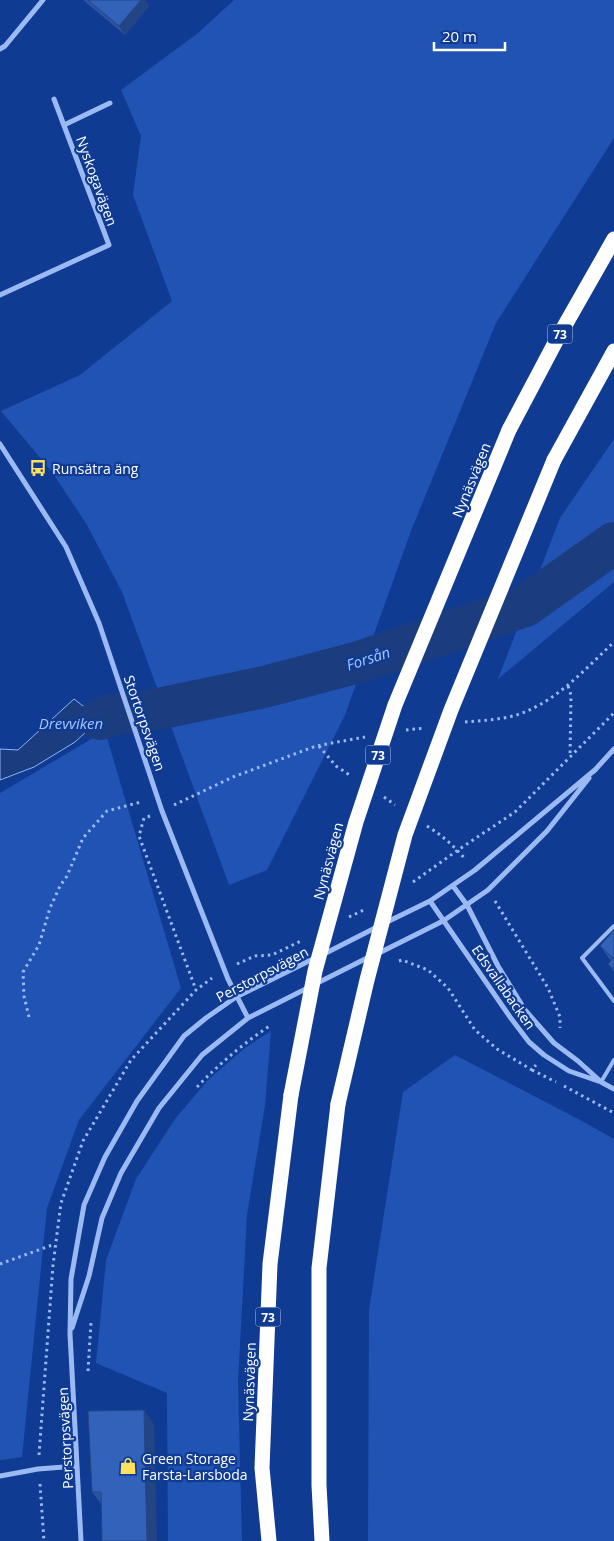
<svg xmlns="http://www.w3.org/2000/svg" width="614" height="1541" font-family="'Open Sans',sans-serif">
	<rect width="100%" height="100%" fill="#0f3b93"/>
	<path fill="#2053b3" d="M234 0H614V138L496 323 411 531 345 715 267 870 229 885 122 592 87 525 52 472 1 411 80 375 172 301 133 195 141 136 121 90 198 33Z
		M614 439V582L498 679 560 518Z
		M105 731 181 988 79 1120 47 1208 22 1457 0 1460V793Z
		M271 1031 265 1105 247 1215 238 1381 242 1541H168L167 1393 96 1363 106 1260 136 1179 175 1119 208 1080 245 1048Z
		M455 1055 582 1121 614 1139V1541H368L369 1310 403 1092Z"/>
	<path fill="#1b3d7f" stroke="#8cb3f8" d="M74 699 100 719 75 742 34 767 0 780V749L18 750Z"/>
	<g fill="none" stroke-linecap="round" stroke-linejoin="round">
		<path stroke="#1b3d7f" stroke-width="42" d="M100 719 109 715 153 710 264 687 359 662 525 606 614 543"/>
		<path stroke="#9bbaf4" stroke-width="3" stroke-dasharray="2.5 4" stroke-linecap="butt" d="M568 686 571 695 570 757
			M465 722C478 721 491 720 504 718 549 710 582 672 614 642
			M406 730 425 728
			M319 746 336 766 351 776
			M384 797 395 805
			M174 805 233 777 316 746 365 737
			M150 816 144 818 139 836 196 990
			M427 826C442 835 455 847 466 860
			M413 882 458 850 515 812 614 713
			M495 901 548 988 560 1017V1028
			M349 917 366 909
			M399 961 402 960 428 970 448 988 475 1030 497 1049 532 1070 536 1065
			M237 964 255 956 272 955 303 940
			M29 1017 24 996 23 972 39 945 50 908 60 886 67 876 83 838 107 811 141 802
			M532 1070 556 1082
			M564 1086 614 1113
			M197 1087C220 1063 244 1043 271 1025
			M0 1264 55 1244
			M88 1371 91 1322
			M39 1455 53 1265 61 1203 83 1141 131 1060 196 990 212 978
			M40 1484 44 1541"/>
		<path stroke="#9bbaf4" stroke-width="4" d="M614 926 582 958 614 1001
			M601 1082 614 1060"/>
		<path stroke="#9bbaf4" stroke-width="5" d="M0 49 5 46 43 0
			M64 125 110 103
			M0 295 109 245 54 99
			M0 444 66 547 99 623 162 811 228 979 248 1018
			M594 771 614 749
			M453 886 467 905 498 966 525 1010 554 1043 578 1061 599 1080
			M430 901 510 1017 529 1042 544 1055 569 1071 601 1082 614 1089
			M385 923 430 901 475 870 596 769
			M377 954 443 921 488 890 547 831 589 778
			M322 955 377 927
			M72 1328 89 1276 102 1218 121 1173 159 1108 202 1055 248 1018 369 957
			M0 1476 38 1469 77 1466
			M81 1541 70 1334 71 1279 84 1205 105 1157 137 1101 184 1036 206 1018 236 997 315 958"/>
		<path stroke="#fff" stroke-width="15" d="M509 430 556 341 614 239
			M554 460 614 351
			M269 1541 262 1468 270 1264 291 1095
			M322 1541 319 1485V1268L338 1104"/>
		<path stroke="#fff" stroke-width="15" d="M291 1095 315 971 356 822 395 705 509 430
			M338 1104 367 980 405 835 451 710 554 460"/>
	</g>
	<path fill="#2c54a1" d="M83 0H145L149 6 125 35Z
		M614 930V972L608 964 611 961 600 946Z
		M144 1410 154 1425 102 1505 92 1492Z"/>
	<path fill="#244583" d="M141 0H145L149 6 125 35 119 26Z
		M144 1410 154 1425 157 1541H147Z"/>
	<path fill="#3362bb" stroke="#244583" d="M88 0H141L119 26Z
		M614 930V969L608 964 613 958 600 946Z
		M144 1410 147 1541H102L101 1492H92L88 1411Z"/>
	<defs>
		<g id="bus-bare" transform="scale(1.35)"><path d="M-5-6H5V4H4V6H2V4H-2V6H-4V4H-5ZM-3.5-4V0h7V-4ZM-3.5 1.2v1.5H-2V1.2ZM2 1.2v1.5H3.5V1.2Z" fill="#ffe15e" stroke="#0f3b93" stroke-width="2.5" paint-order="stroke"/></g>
		<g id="shop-bare" transform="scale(1.35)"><path d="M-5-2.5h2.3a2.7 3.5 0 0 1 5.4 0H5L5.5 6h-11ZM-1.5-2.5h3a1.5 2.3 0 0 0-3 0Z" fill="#ffe15e" stroke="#0f3b93" stroke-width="2.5" paint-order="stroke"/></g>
	</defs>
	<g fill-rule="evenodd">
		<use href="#bus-bare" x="38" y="468"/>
		<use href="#shop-bare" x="128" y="1466"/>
	</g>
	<g text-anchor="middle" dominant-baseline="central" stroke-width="4.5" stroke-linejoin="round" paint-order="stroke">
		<g fill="#0f3b93" stroke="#b7c4df" stroke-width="1">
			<rect x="547.5" y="324.5" width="25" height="19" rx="4"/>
			<rect x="365.5" y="745.5" width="25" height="19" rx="4"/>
			<rect x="255.5" y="1307.5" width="25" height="19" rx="4"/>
		</g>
		<g font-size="12" font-weight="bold" fill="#fff">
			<text x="560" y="334">73</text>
			<text x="378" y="755">73</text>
			<text x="268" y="1317">73</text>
		</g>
		<g font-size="14" fill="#fff" stroke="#0f3b93">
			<text transform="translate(97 181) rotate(70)">Nyskogavägen</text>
			<text transform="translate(471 480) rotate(-68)">Nynäsvägen</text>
			<text transform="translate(145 723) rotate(71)">Stortorpsvägen</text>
			<text transform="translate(328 861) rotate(-75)">Nynäsvägen</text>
			<text transform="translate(262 974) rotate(-28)">Perstorpsvägen</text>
			<text transform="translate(504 987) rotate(55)">Edsvallabacken</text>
			<text transform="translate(249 1382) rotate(-88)">Nynäsvägen</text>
			<text transform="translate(65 1438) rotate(-93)">Perstorpsvägen</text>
		</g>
		<g font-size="14" fill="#fff" stroke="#0f3b93" text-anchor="start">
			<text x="52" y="468">Runsätra äng</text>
			<text x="142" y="1458">Green Storage<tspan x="142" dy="16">Farsta-Larsboda</tspan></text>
		</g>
		<g font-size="15" font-style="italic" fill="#a7c5fb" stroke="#0f3b93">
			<text transform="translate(368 658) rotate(-18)">Forsån</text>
			<text x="71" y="723">Drevviken</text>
		</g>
	</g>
	<path d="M434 42v8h71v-8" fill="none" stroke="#ffffff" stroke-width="2.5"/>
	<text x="442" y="42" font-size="15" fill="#ffffff" stroke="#0f3b93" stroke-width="4" paint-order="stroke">20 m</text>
</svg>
